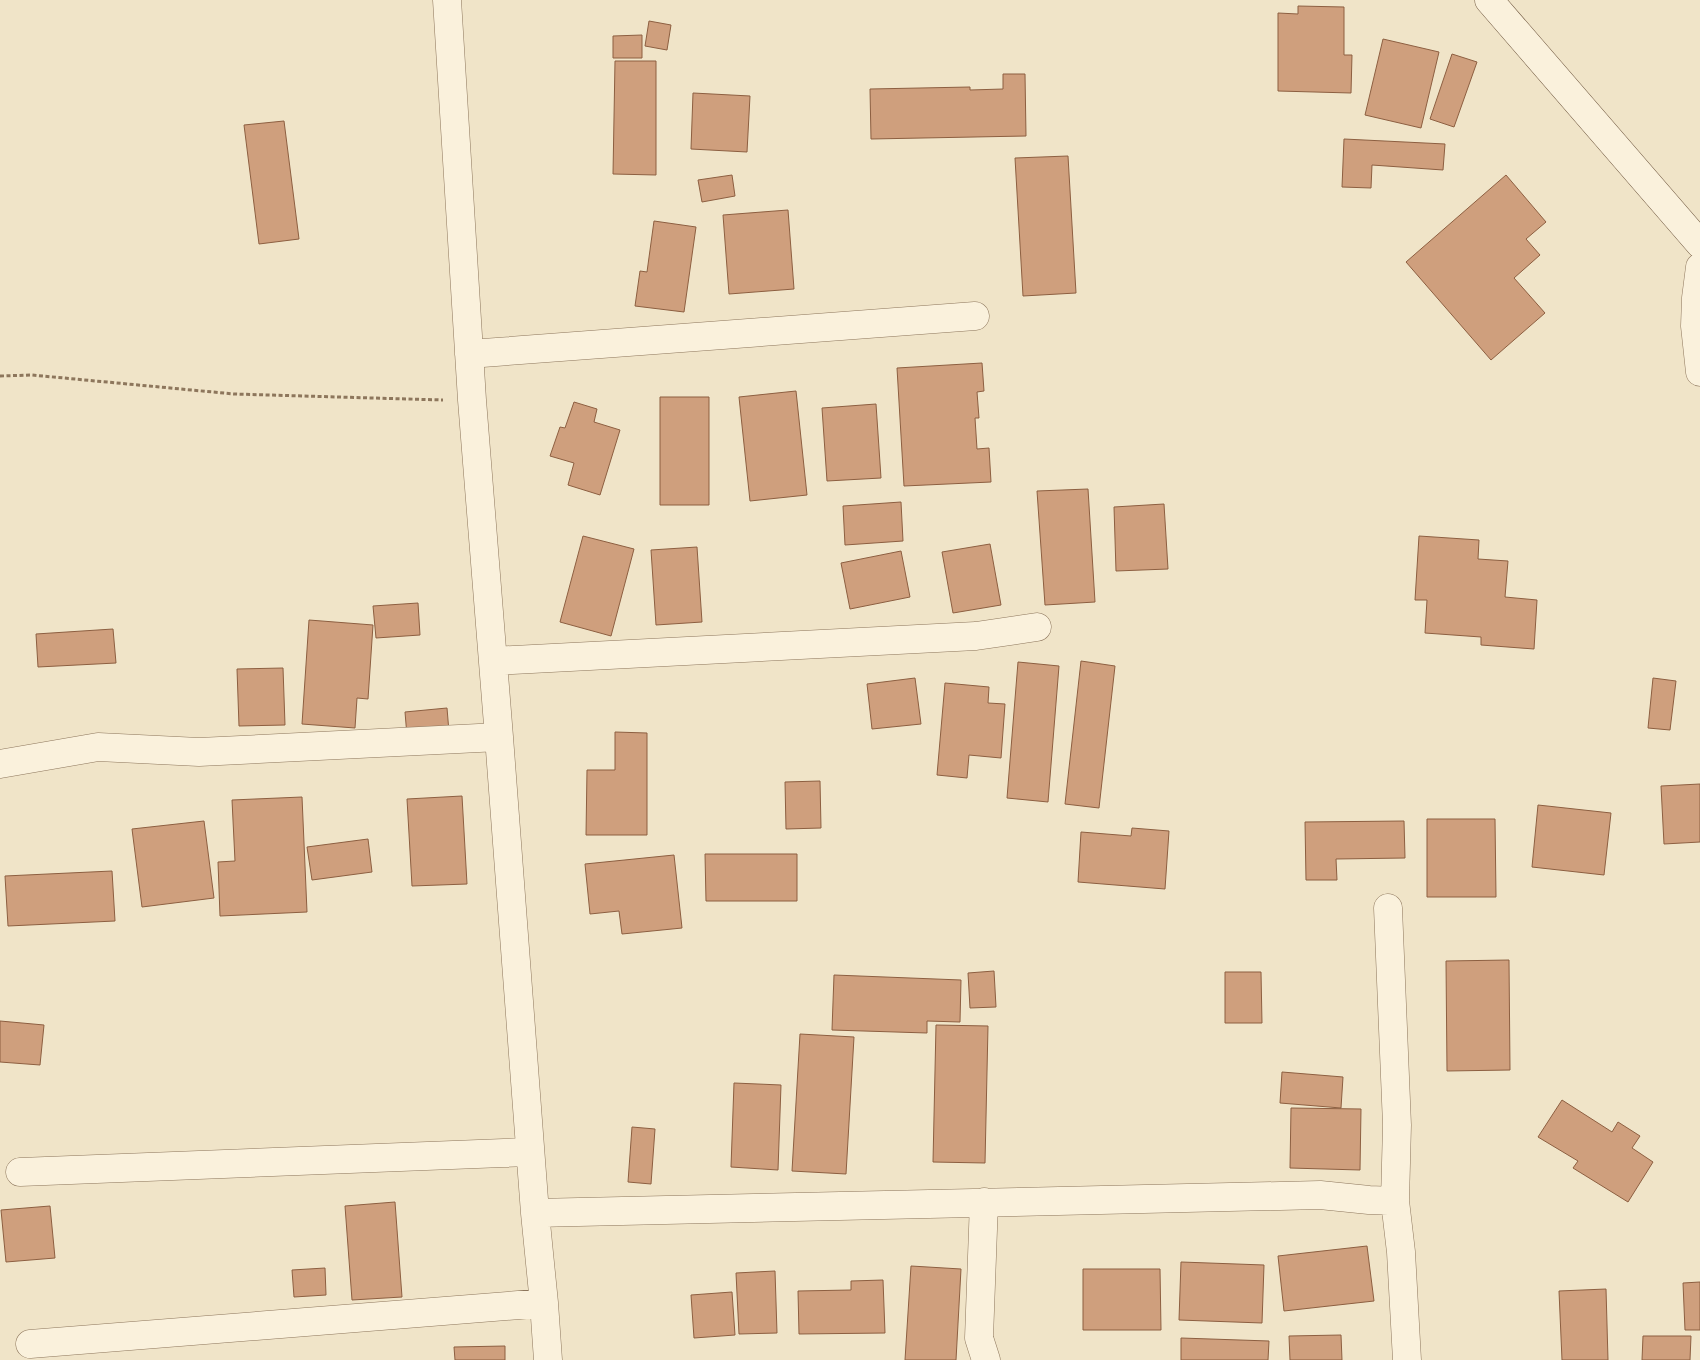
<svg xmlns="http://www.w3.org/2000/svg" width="1700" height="1360" font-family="'Libre Baskerville',serif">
	<rect width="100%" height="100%" fill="#f0e4c8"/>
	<path fill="#cf9f7d" stroke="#8d5f41" d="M1298 6 1344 7V55H1352L1351 93 1278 91V13L1298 14Z
		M649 21 671 25 667 50 645 46Z
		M642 35V58H613V36Z
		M1383 39 1439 52 1421 128 1365 115Z
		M1452 54 1477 62 1454 127 1430 119Z
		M615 61H656V175L613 174Z
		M1003 74H1025L1026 136 871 139 870 89 970 87V90L1003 89Z
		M693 93 750 96 747 152 691 149Z
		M284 121 299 239 259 244 244 125Z
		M1344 139 1445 144 1443 170 1372 165 1371 188 1342 187Z
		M1068 156 1076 293 1023 296 1015 158Z
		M732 175 735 196 702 202 698 180Z
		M1506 175 1546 222 1526 239 1540 255 1514 278 1545 313 1491 360 1406 262Z
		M788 210 794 289 729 294 723 215Z
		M654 221 696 227 684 312 635 306 640 271 647 272Z
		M982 363 984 391 977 392 979 418H975L977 449 989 448 991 482 904 486 897 368Z
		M796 391 807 495 750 501 739 397Z
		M660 397H709V505H660Z
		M574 402 597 409 594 422 620 430 600 495 568 485 574 463 550 456 560 427 565 428Z
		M876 404 881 478 827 481 822 408Z
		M1088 489 1095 602 1045 605 1037 491Z
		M901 502 903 541 845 545 843 506Z
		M1164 504 1168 569 1116 571 1114 507Z
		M583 536 634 549 611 636 560 622Z
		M1419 536 1479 540 1478 559 1508 561 1505 597 1537 600 1534 649 1481 645V637L1425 633 1427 600H1415Z
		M990 544 1001 605 953 613 942 552Z
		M697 547 702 622 656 625 651 550Z
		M901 551 910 597 850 609 841 563Z
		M418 603 420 635 376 638 373 606Z
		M309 620 373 625 368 699 357 698 355 728 302 724Z
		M113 629 116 663 38 667 36 634Z
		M1081 661 1115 666 1099 808 1065 804Z
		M1018 662 1059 666 1048 802 1007 798Z
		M283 668 285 725 239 726 237 669Z
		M915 678 921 724 872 729 867 684Z
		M1653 678 1676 681 1670 730 1648 728Z
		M945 683 989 687 988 703 1005 704 1001 758 969 755 967 778 937 775Z
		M447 708 449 732 407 736 405 712Z
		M615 732 647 733V835H586L587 770H615Z
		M820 781 821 828 786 829 785 782Z
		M1700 784V842L1664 844 1661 786Z
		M462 796 467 884 412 886 407 799Z
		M302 797 307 912 220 916 218 862 235 861 232 800Z
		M1538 805 1611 813 1604 875 1532 867Z
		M1427 819H1495L1496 897H1427Z
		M204 821 214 898 142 907 132 829Z
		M1404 821 1405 858 1336 859 1337 880H1306L1305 822Z
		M1132 828 1169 831 1165 889 1078 882 1081 832 1131 836Z
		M368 839 372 872 312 880 307 847Z
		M705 854H797V901H706Z
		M674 855 682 928 622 934 619 911 590 914 585 864Z
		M112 871 115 921 8 926 5 876Z
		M1509 960 1510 1070 1447 1071 1446 961Z
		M994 971 996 1007 970 1008 968 973Z
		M1225 972H1261L1262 1023H1225Z
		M834 975 961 980 960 1022 927 1021V1033L832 1030Z
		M0 1021 44 1025 40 1065 0 1062Z
		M936 1025 988 1026 985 1163 933 1162Z
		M800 1034 854 1037 846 1174 792 1171Z
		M1282 1072 1343 1077 1341 1108 1280 1103Z
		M734 1083 781 1085 778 1170 731 1167Z
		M1562 1100 1612 1132 1618 1122 1640 1136 1632 1148 1653 1162 1628 1202 1573 1168 1578 1161 1538 1137Z
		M1291 1108 1361 1109 1360 1170 1290 1168Z
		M632 1127 655 1129 651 1184 628 1182Z
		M395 1202 402 1297 352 1300 345 1206Z
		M50 1206 55 1258 6 1262 1 1210Z
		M1367 1246 1374 1301 1284 1311 1278 1256Z
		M1181 1262 1264 1265 1262 1323 1179 1320Z
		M911 1266 961 1269 956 1360H905Z
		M325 1268 326 1295 294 1297 292 1270Z
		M1083 1269H1160L1161 1330H1083Z
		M775 1271 777 1333 739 1334 736 1273Z
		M883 1280 885 1333 799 1334 798 1291 851 1290V1281Z
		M1700 1282V1330H1685L1683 1283Z
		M1606 1289 1608 1360H1562L1559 1291Z
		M732 1292 735 1335 694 1338 691 1295Z
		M1341 1335 1342 1360H1290L1289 1336Z
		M1643 1336H1691L1690 1360H1642Z
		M1181 1338 1269 1341 1268 1360H1181Z
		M505 1346V1360H455L454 1347Z"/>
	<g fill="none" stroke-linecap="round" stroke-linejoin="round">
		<g stroke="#8d765c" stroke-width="29">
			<path id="street" d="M447 0 472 400 499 737 535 1213 544 1303 548 1360
				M1700 267 1696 298 1695 326 1700 372
				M469 354 975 316
				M493 661 976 636 1037 627
				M0 764 98 747 199 752 499 737
				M1388 908 1397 1125 1395 1201
				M20 1172 530 1152
				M984 1202 979 1338 986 1360
				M535 1213 1320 1195 1369 1200 1395 1201 1401 1252 1407 1360
				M30 1344 544 1303"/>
		</g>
		<g stroke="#6f573f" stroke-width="29">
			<path id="secondary" d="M1489 0 1700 244"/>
		</g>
		<path stroke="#8d765c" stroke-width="3" stroke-dasharray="4 2.5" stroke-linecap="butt" d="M0 376 32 375 234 394 443 400"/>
		<use href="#street" stroke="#faf1dc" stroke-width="28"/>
		<use href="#secondary" stroke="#faf1dc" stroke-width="28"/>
	</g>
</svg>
